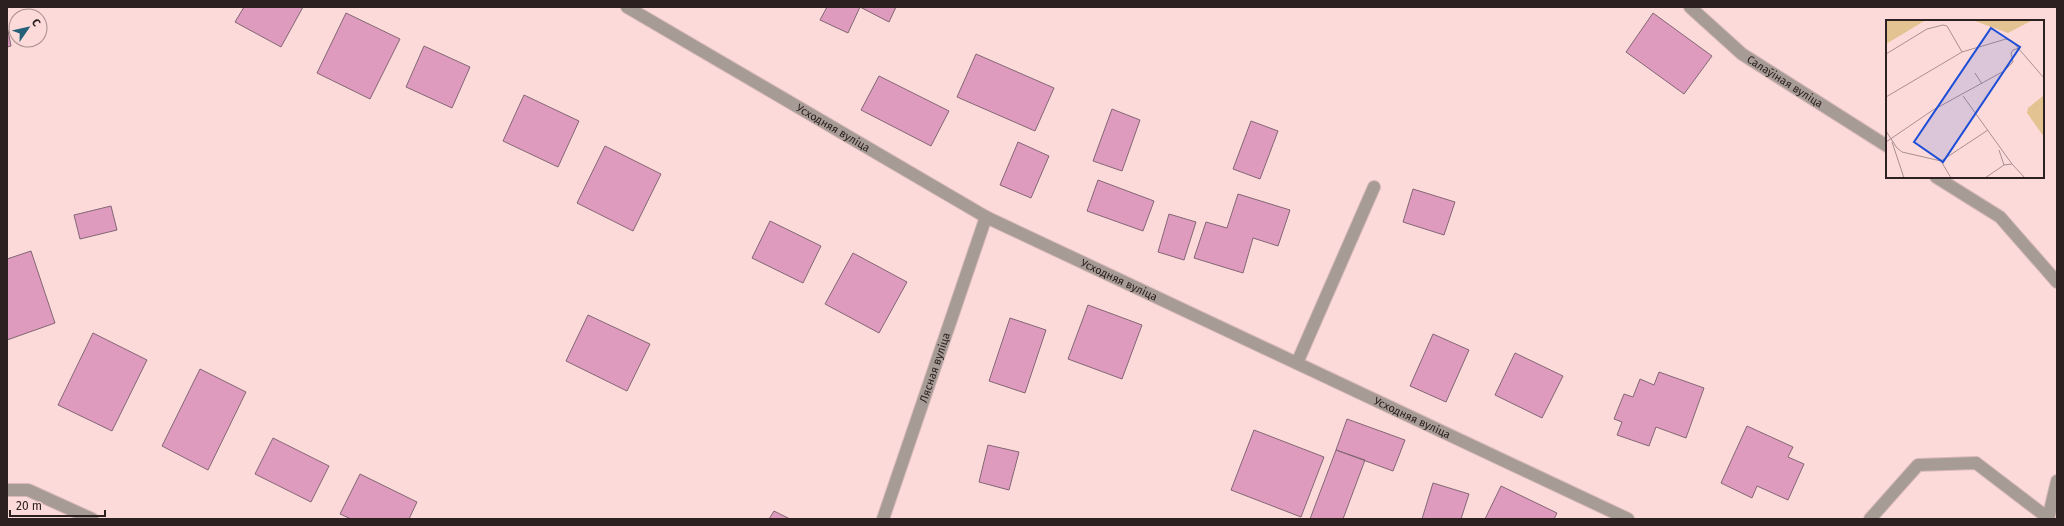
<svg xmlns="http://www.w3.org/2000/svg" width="2064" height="526" font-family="'Fira Sans',sans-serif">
	<rect width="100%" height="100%" fill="#fddada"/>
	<path fill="#de9bbe" stroke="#826774" d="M244 7H303L281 47 235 22Z
		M827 7H896L889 22 860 7 848 33 820 20Z
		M346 13 400 39 370 99 317 73Z
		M1653 13 1712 56 1684 94 1626 52Z
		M7 26 11 46 7 47Z
		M424 46 470 67 452 108 406 87Z
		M976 54 1054 88 1035 131 957 97Z
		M879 76 949 111 931 146 861 110Z
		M524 95 579 121 558 167 503 141Z
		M1112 109 1140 120 1122 171 1093 161Z
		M1251 121 1278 131 1260 179 1233 169Z
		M1018 142 1049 156 1031 198 1000 185Z
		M605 146 661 174 633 231 577 203Z
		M1098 180 1154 201 1143 231 1087 211Z
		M1413 189 1455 202 1444 235 1403 222Z
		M1238 194 1290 210 1278 246 1253 238 1243 273 1194 258 1206 222 1227 228Z
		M111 206 117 230 80 239 74 215Z
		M1169 214 1196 222 1184 260 1158 252Z
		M770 221 821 246 803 283 752 258Z
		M31 251 55 323 7 340V259Z
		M853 253 907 282 879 333 825 304Z
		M1088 305 1142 325 1122 379 1068 359Z
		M588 315 650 344 627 391 566 361Z
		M1010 318 1046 330 1025 393 989 381Z
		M93 333 147 360 112 431 58 405Z
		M1433 334 1469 350 1446 402 1410 386Z
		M1515 353 1563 376 1542 418 1495 395Z
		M200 369 246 392 208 470 162 446Z
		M1659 372 1704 388 1686 438 1656 427 1649 446 1617 435 1622 422 1614 419 1624 394 1633 397 1640 379 1654 385Z
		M1347 419 1405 440 1393 471 1336 450Z
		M1747 426 1793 447 1788 457 1804 464 1788 500 1757 486 1752 498 1721 483Z
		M1254 430 1324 457 1301 517 1231 490Z
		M273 438 329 466 311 502 255 474Z
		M988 445 1019 452 1009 490 979 482Z
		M1336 450 1365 460 1343 519H1310Z
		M360 474 417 502 409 519H351L340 514Z
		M1433 483 1469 494 1461 519H1422Z
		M1501 486 1557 513 1554 519H1485Z
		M774 511 790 519H769Z"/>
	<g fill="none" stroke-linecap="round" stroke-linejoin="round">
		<g stroke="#d7b9b9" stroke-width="14">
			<path id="lane" d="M1297 363 1374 187"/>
		</g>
		<g stroke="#d7b9b9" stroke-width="14">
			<g id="street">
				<path id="s1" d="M627 7 986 217 1628 519"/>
				<path id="s2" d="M1690 7 1742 54 1887 146"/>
				<path d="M1936 177 2000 217 2057 282"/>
				<path d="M7 490H28L92 519"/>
				<path id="s3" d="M883 519 986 217"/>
				<path d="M1870 519 1918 465 1976 463 2048 518"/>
				<path d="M2048 519 2057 481"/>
			</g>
		</g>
		<use href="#lane" stroke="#a79b95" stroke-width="12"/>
		<use href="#street" stroke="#a79b95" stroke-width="12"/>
	</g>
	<g text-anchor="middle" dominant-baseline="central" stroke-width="3" stroke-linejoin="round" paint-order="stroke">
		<g font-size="11" fill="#2c2020" stroke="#fddada">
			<text stroke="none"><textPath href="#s2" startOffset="121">Салаўіная вуліца</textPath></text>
			<text stroke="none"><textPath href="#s1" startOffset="239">Усходняя вуліца</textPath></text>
			<text stroke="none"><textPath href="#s1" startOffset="563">Усходняя вуліца</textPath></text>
			<text stroke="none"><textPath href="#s3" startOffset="160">Лясная вуліца</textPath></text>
			<text stroke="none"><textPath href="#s1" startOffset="887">Усходняя вуліца</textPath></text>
		</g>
	</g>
	<g transform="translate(1886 20)">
		<rect width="158" height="158" fill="#fddada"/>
		<path d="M1 0H40L0 24ZM86 0H147L122 13ZM158 75V117L141 93 142 88Z" fill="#e4c393"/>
		<path fill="none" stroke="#a99090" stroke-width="1" d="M0 34 41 9 57 5 61 6 76 32M89 53 96 64M77 76 126 144 139 158M0 77 76 32 120 19 126 21 158 58M0 111 11 128 16 132 55 141 65 158M0 122 47 90 118 51 127 42 125 33 127 30 133 28M6 122 18 158M113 130 118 145M55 141 102 110M99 158 118 145 126 144"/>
		<path fill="#1d4ed8" fill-opacity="0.15" stroke="#1d4ed8" stroke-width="2" d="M105 8 134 27 57 142 28 122Z"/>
		<rect width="158" height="158" fill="none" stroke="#2c2020" stroke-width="2"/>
	</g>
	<rect width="2064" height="526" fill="none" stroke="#2c2020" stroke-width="16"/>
	<g transform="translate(28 28) rotate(56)"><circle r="19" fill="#fddada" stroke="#a99090"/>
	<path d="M0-3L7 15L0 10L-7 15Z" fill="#256079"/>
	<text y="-6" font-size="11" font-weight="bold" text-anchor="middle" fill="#2c2020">С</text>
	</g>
	<path d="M10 510v6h95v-6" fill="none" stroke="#2c2020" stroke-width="2"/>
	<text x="16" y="510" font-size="12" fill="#2c2020" stroke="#fddada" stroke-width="3" paint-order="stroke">20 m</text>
</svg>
